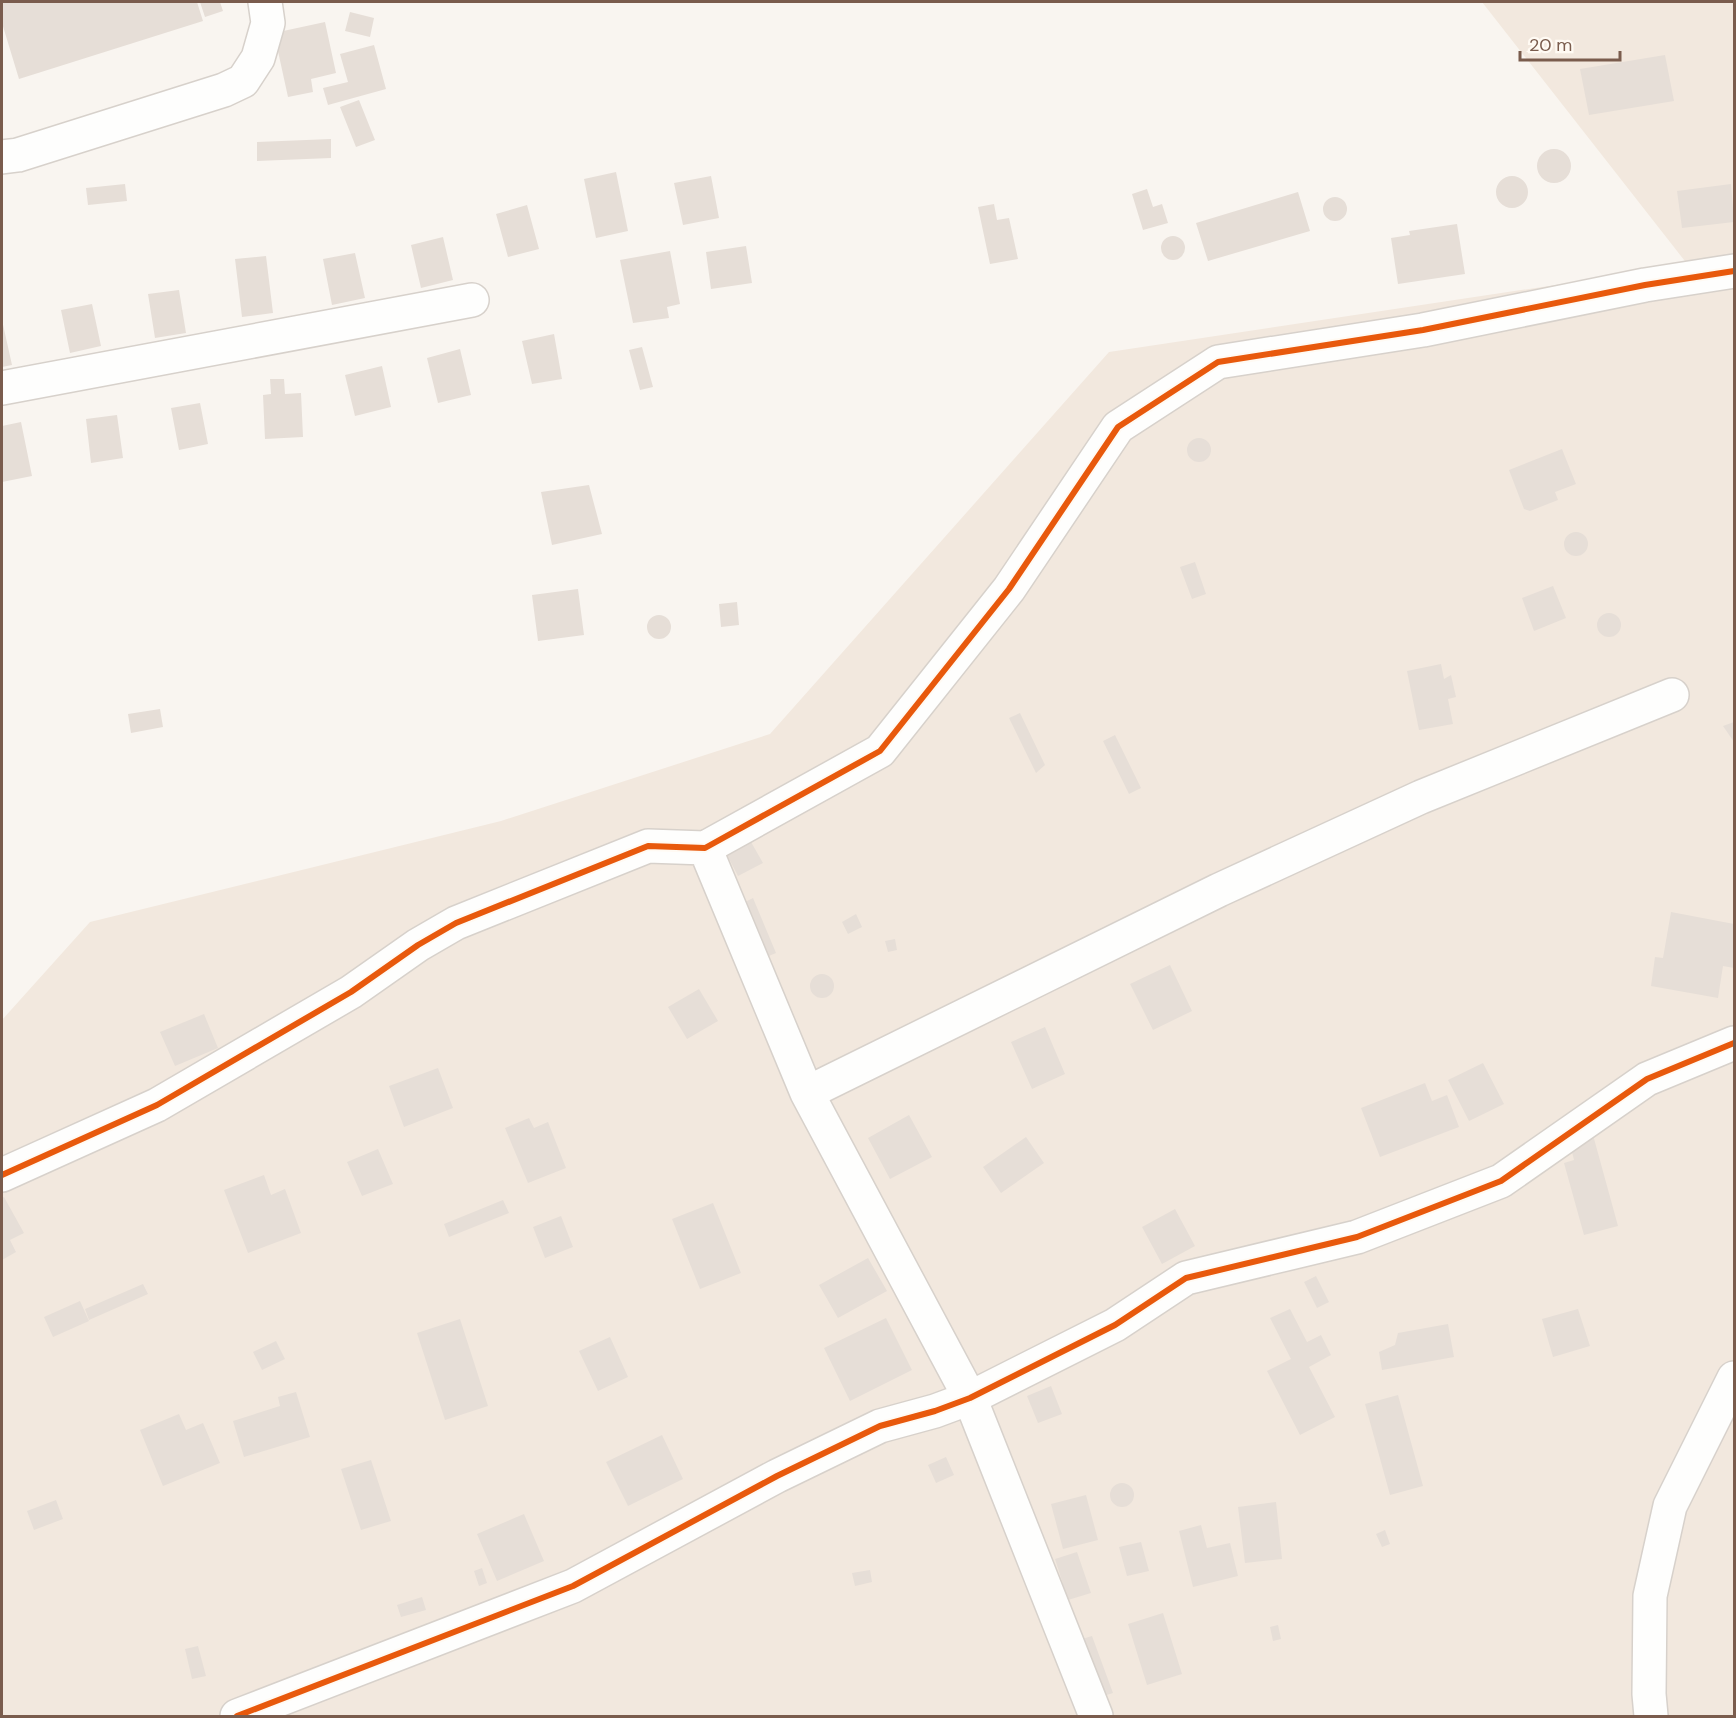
<svg xmlns="http://www.w3.org/2000/svg" width="1736" height="1718" font-family="'DM Sans',sans-serif">
	<rect width="100%" height="100%" fill="#f9f5f0"/>
	<path fill="#f2e8de" d="M1482 2H1734V1716H2V1020L90 922 501 821 770 734 1109 352 1688 265Z"/>
	<path fill="#e6ded7" d="M2 2H197L203 21 19 79 2 23Z
		M200 2H220L223 11 205 17Z
		M350 12 374 18 370 37 345 31Z
		M325 22 336 73 311 79 313 92 288 97 274 33Z
		M374 45 386 89 328 105 323 88 348 82 340 54Z
		M1665 55 1674 101 1589 115 1580 69Z
		M359 100 375 140 356 147 340 107Z
		M331 139V158L257 161V142Z
		M1537 166a17 17 0 1 1 34 0a17 17 0 1 1-34 0Z
		M616 172 628 231 596 238 584 179Z
		M1496 192a16 16 0 1 1 32 0a16 16 0 1 1-32 0Z
		M711 176 719 218 683 225 674 183Z
		M125 184 127 201 88 205 86 188Z
		M1731 184 1734 222 1682 228 1677 191Z
		M1147 189 1153 207 1162 204 1168 223 1143 230 1132 194Z
		M1298 192 1310 231 1208 261 1196 223Z
		M1323 209a12 12 0 1 1 24 0a12 12 0 1 1-24 0Z
		M994 204 997 220 1009 218 1018 259 990 264 978 207Z
		M527 205 539 249 508 257 496 214Z
		M1457 224 1465 274 1398 284 1391 238 1410 235 1409 231Z
		M1161 248a12 12 0 1 1 24 0a12 12 0 1 1-24 0Z
		M443 237 453 280 421 288 411 245Z
		M746 246 752 283 711 289 706 252Z
		M670 251 680 304 667 307 669 318 633 323 620 260Z
		M355 253 365 298 332 305 323 259Z
		M266 256 273 313 242 317 235 259Z
		M179 290 186 333 155 338 148 294Z
		M92 304 101 346 70 353 61 310Z
		M2 320 12 365 2 367Z
		M554 334 562 379 532 384 522 341Z
		M642 347 653 387 640 390 629 350Z
		M460 349 471 395 438 403 427 358Z
		M382 366 391 407 355 416 345 375Z
		M270 379H284L285 394 301 393 303 437 265 439 263 395 271 394Z
		M200 403 208 444 179 450 171 408Z
		M117 415 123 458 91 463 86 419Z
		M21 422 32 476 2 482V426Z
		M1187 450a12 12 0 1 1 24 0a12 12 0 1 1-24 0Z
		M1562 449 1576 484 1555 492 1558 500 1530 511 1524 509 1509 470Z
		M589 485 602 534 552 545 541 492Z
		M1564 544a12 12 0 1 1 24 0a12 12 0 1 1-24 0Z
		M1195 562 1206 594 1192 599 1180 567Z
		M1553 586 1566 618 1534 631 1522 598Z
		M578 589 584 635 538 641 532 595Z
		M737 602 739 625 721 627 719 604Z
		M1597 625a12 12 0 1 1 24 0a12 12 0 1 1-24 0Z
		M647 627a12 12 0 1 1 24 0a12 12 0 1 1-24 0Z
		M1441 664 1444 679 1451 675 1456 697 1448 699 1453 724 1419 730 1407 671Z
		M160 709 163 727 131 733 128 714Z
		M1020 713 1045 765 1036 773 1009 718Z
		M1734 722V742L1723 726Z
		M1115 735 1141 788 1129 794 1103 741Z
		M751 842 763 863 738 876 727 855Z
		M753 898 776 953 764 958 739 905Z
		M1671 912 1734 924V968L1723 966 1718 998 1651 986 1655 957 1663 958Z
		M856 914 862 927 848 934 842 922Z
		M895 939 897 950 888 952 885 941Z
		M1170 965 1192 1011 1153 1030 1130 984Z
		M810 986a12 12 0 1 1 24 0a12 12 0 1 1-24 0Z
		M699 989 718 1021 687 1039 668 1007Z
		M204 1014 218 1048 175 1066 160 1032Z
		M1045 1027 1065 1074 1032 1089 1011 1042Z
		M1483 1063 1504 1104 1469 1121 1448 1080Z
		M438 1068 453 1108 404 1127 389 1086Z
		M1425 1083 1432 1101 1447 1095 1459 1127 1380 1157 1361 1108Z
		M909 1115 932 1157 890 1179 868 1138Z
		M529 1118 534 1128 548 1122 566 1168 528 1183 505 1128Z
		M1593 1135 1618 1226 1584 1235 1564 1163 1574 1160 1569 1140Z
		M1026 1137 1044 1163 1001 1193 983 1167Z
		M378 1149 393 1184 362 1196 347 1162Z
		M264 1175 271 1195 285 1189 301 1233 248 1253 224 1190Z
		M4 1197 24 1233 10 1240 16 1252 2 1260V1198Z
		M503 1200 509 1213 449 1237 444 1224Z
		M713 1203 741 1273 700 1289 672 1219Z
		M1175 1209 1195 1246 1162 1264 1142 1227Z
		M561 1216 573 1247 545 1258 533 1227Z
		M868 1258 887 1291 838 1318 819 1285Z
		M1316 1276 1329 1302 1317 1308 1304 1282Z
		M143 1284 148 1294 89 1320 85 1309Z
		M80 1301 89 1321 53 1337 44 1317Z
		M1290 1309 1307 1342 1321 1335 1331 1355 1309 1367 1335 1417 1300 1435 1267 1371 1291 1359 1270 1318Z
		M1578 1309 1590 1346 1553 1357 1542 1319Z
		M886 1318 912 1370 850 1401 824 1348Z
		M460 1319 488 1406 445 1420 417 1333Z
		M1448 1324 1454 1357 1382 1370 1379 1352 1395 1345 1398 1333Z
		M610 1337 628 1377 598 1391 579 1351Z
		M276 1341 285 1359 262 1370 253 1352Z
		M1051 1386 1062 1414 1038 1423 1027 1396Z
		M296 1392 310 1437 244 1457 233 1421 280 1406 278 1397Z
		M1398 1395 1423 1486 1390 1495 1365 1404Z
		M179 1414 186 1430 203 1423 220 1463 163 1486 140 1430Z
		M662 1435 683 1479 628 1506 606 1462Z
		M946 1457 954 1475 936 1483 928 1465Z
		M371 1460 391 1521 361 1530 341 1469Z
		M1110 1495a12 12 0 1 1 24 0a12 12 0 1 1-24 0Z
		M1086 1495 1098 1540 1063 1549 1051 1504Z
		M56 1500 63 1519 34 1530 27 1511Z
		M1276 1502 1282 1559 1245 1563 1238 1507Z
		M524 1514 544 1561 497 1581 477 1534Z
		M1201 1525 1207 1548 1230 1543 1238 1576 1193 1587 1179 1531Z
		M1385 1530 1390 1544 1382 1547 1376 1534Z
		M1141 1542 1149 1571 1127 1576 1119 1547Z
		M1077 1552 1091 1593 1068 1600 1055 1559Z
		M482 1568 487 1583 479 1586 474 1571Z
		M870 1570 872 1582 855 1586 852 1573Z
		M422 1597 426 1610 401 1617 397 1605Z
		M1163 1613 1182 1674 1147 1685 1128 1624Z
		M1278 1625 1281 1639 1273 1641 1270 1627Z
		M1092 1636 1113 1693 1100 1697 1079 1640Z
		M198 1646 206 1676 192 1679 185 1649Z"/>
	<g fill="none" stroke-linecap="round" stroke-linejoin="round">
		<g stroke="#d7d1cb" stroke-width="36">
			<path id="minor" d="M2 157 18 155 224 90 243 81 258 58 268 23 265 2
				M2 388 472 300
				M705 848 807 1093 970 1398 1096 1716
				M807 1093 1219 890 1421 797 1672 695
				M2 1175 157 1105 351 992 418 945 456 923 648 846 705 848 880 751 1009 589 1118 427 1218 362 1423 330 1645 285 1734 271
				M237 1716 573 1586 777 1476 880 1426 935 1411 970 1398 1115 1325 1186 1278 1357 1237 1501 1181 1647 1079 1734 1043
				M1651 1716 1649 1694 1650 1596 1670 1506 1734 1378"/>
		</g>
		<use href="#minor" stroke="#fefefd" stroke-width="33"/>
		<g stroke="#fffaf3" stroke-width="10">
			<path id="cycleway" d="M2 1175 157 1105 351 992 418 945 456 923 648 846 705 848 880 751 1009 589 1118 427 1218 362 1423 330 1645 285 1734 271
				M237 1716 573 1586 777 1476 880 1426 935 1411 970 1398 1115 1325 1186 1278 1357 1237 1501 1181 1647 1079 1734 1043"/>
		</g>
		<use href="#cycleway" stroke="#e8590c" stroke-width="6"/>
	</g>
	<rect width="1736" height="1718" fill="none" stroke="#7a5c4d" stroke-width="6"/>
	<path d="M1520 51v9h100v-9" fill="none" stroke="#7a5c4d" stroke-width="3"/>
	<text x="1529" y="51" font-size="18" fill="#7a5c4d" stroke="#fffaf3" stroke-width="4.5" paint-order="stroke">20 m</text>
</svg>
